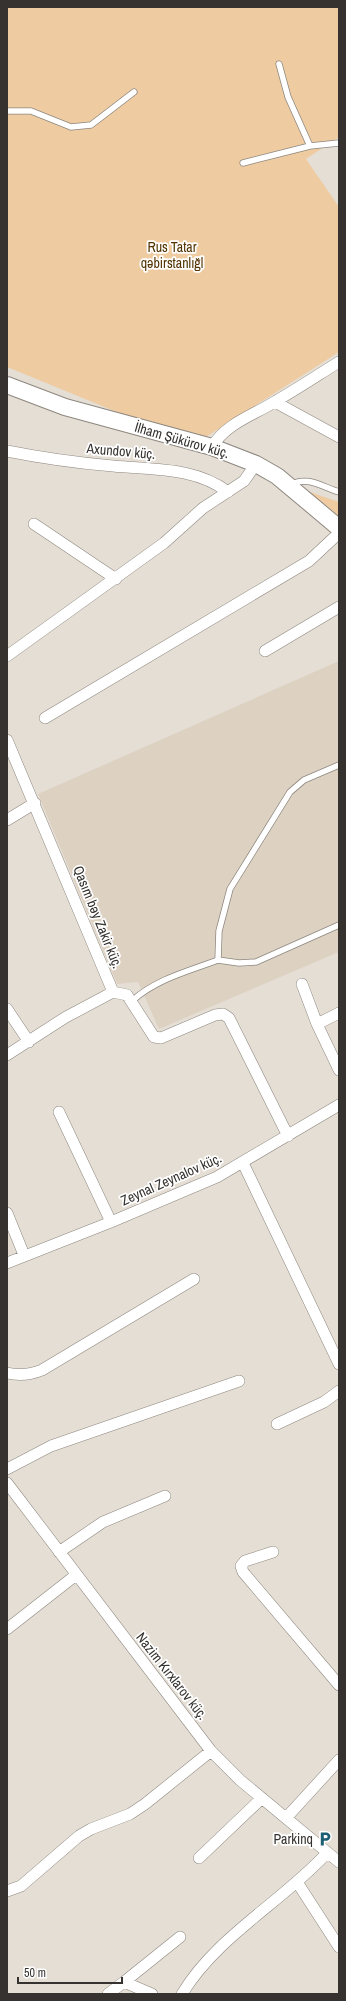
<svg xmlns="http://www.w3.org/2000/svg" width="346" height="2001" font-family="'Archivo Narrow',sans-serif">
	<rect width="100%" height="100%" fill="#e5ded5"/>
	<path fill="#ddd1c2" d="M339 661V952L159 1029 138 982 117 984 38 794Z"/>
	<path fill="#eecba1" d="M7 7H339V137L306 159 339 207V352L195 444 7 367Z
		M304 490 339 502V517Z"/>
	<g fill="none" stroke-linecap="round" stroke-linejoin="round">
		<g stroke="#8d877f" stroke-width="7">
			<path id="lane" d="M279 64 288 97 310 146 339 143
				M7 111H31L71 127 91 125 134 92
				M243 163 310 146
				M291 485C306 475 323 487 339 492
				M218 960 239 963 256 962 339 925
				M132 1001C156 979 189 971 218 960L219 931 230 889 290 792 304 780 339 765"/>
		</g>
		<g stroke="#8d877f" stroke-width="12">
			<path id="street" d="M275 402 339 437
				M212 447C226 423 254 415 276 401 297 389 318 375 339 362
				M7 451C42 458 78 463 113 466 153 470 195 467 228 492
				M34 524 116 579
				M265 651 339 607
				M7 656 164 543 203 508 244 481 256 464
				M45 718 309 561 339 533
				M7 740 113 992 66 1017 7 1055
				M7 820 35 803
				M302 984 317 1024 339 1070
				M113 992 127 995 154 1037 161 1038 215 1015 223 1014 229 1018 288 1136
				M7 1009 29 1042
				M317 1024 339 1013
				M59 1112 111 1222
				M243 1163 339 1364
				M7 1213 24 1255
				M7 1263 111 1222 217 1177 339 1105
				M7 1373C20 1376 30 1375 42 1370L194 1279
				M277 1424 324 1402 339 1391
				M7 1469 51 1446 239 1381
				M7 1483 211 1751 240 1780 339 1862
				M59 1552 103 1522 165 1496
				M273 1552 245 1561 241 1566 243 1572 339 1685
				M7 1629 76 1575
				M286 1818 339 1760
				M199 1858 262 1798
				M297 1882 339 1947
				M7 1891 21 1886 79 1836 91 1829 130 1814 145 1804 211 1751
				M124 1982 180 1937
				M108 1994 124 1982 152 1994
				M182 1994C216 1937 283 1901 327 1853"/>
		</g>
		<g stroke="#8d877f" stroke-width="18">
			<path id="secondary" d="M7 385 65 407 212 447 256 464 277 476 339 528"/>
		</g>
		<use href="#lane" stroke="#fff" stroke-width="5.5"/>
		<use href="#street" stroke="#fff" stroke-width="11"/>
		<use href="#secondary" stroke="#fff" stroke-width="16"/>
	</g>
	<defs>
		<g id="parking-bare" transform="scale(1.2)"><path d="M-3.5-5.5H1a3.5 3.5 0 0 1 0 7H-1V5.5H-3.5ZM-1-3.4V-.6H.8a1.4 1.4 0 0 0 0-2.8Z" fill="#1c5e72" stroke="#fff" stroke-width="2.5" paint-order="stroke"/></g>
	</defs>
	<g fill-rule="evenodd">
		<use href="#parking-bare" x="325" y="1839"/>
	</g>
	<g text-anchor="middle" dominant-baseline="central" stroke-width="3.5" stroke-linejoin="round" paint-order="stroke">
		<g font-size="14" fill="#523300" stroke="#fff">
			<text x="172" y="247">Rus Tatar<tspan x="172" dy="16">qəbirstanlığl</tspan></text>
		</g>
		<g font-size="14" fill="#35322f" stroke="#fff">
			<text transform="translate(182 440) rotate(16)">İlham Şükürov küç.</text>
			<text transform="translate(121 451) rotate(5)">Axundov küç.</text>
			<text transform="translate(98 917) rotate(68)">Qasım bəy Zakir küç.</text>
			<text transform="translate(171 1179) rotate(-24)">Zeynal Zeynalov küç.</text>
			<text transform="translate(172 1676) rotate(52)">Nazim Kırxlarov küç.</text>
		</g>
		<g font-size="14" fill="#35322f" stroke="#fff" text-anchor="end">
			<text x="313" y="1839">Parkinq</text>
		</g>
	</g>
	<rect width="346" height="2001" fill="none" stroke="#35322f" stroke-width="16"/>
	<path d="M18 1977v6h104v-6" fill="none" stroke="#35322f" stroke-width="2"/>
	<text x="24" y="1977" font-size="12" fill="#35322f" stroke="#ffffff" stroke-width="3" paint-order="stroke">50 m</text>
</svg>
